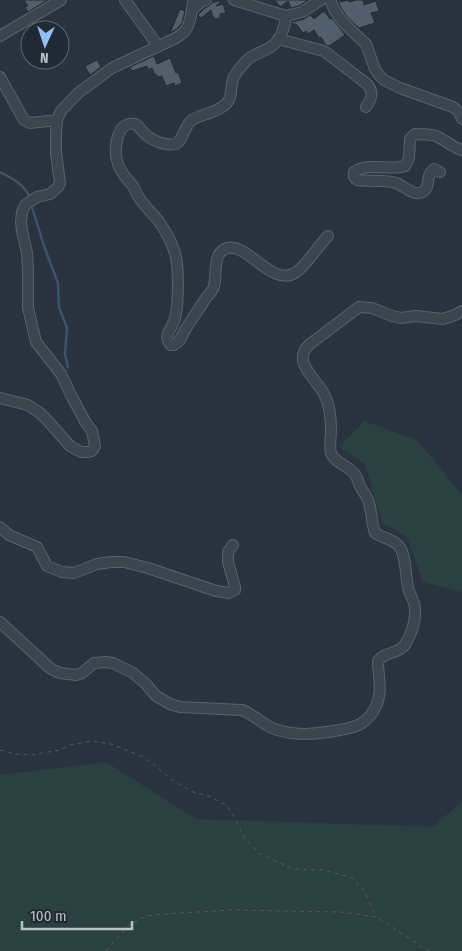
<svg xmlns="http://www.w3.org/2000/svg" width="462" height="951" font-family="'Fira Sans Condensed',sans-serif">
	<rect width="100%" height="100%" fill="#28333f"/>
	<path fill="#2b4141" d="M364 421 417 440 462 495V592L423 582 407 537 382 523 365 464 339 447Z
		M106 762 196 819 433 827 462 801V951H0V775Z"/>
	<g fill="none" stroke-linecap="round" stroke-linejoin="round">
		<path stroke="#3f5266" stroke-width="2.5" d="M0 172C12 178 26 185 30 199
			M31 204 44 246 58 283 59 307 67 328 65 354 68 367"/>
	</g>
	<path fill="#535e6c" stroke="#222c36" d="M24 0H47L28 12 25 7 28 6Z
		M222 0 216 6 223 4 226 13 220 14V18L215 19 214 17H213L211 10 201 18 198 15 205 8 209 6 212 3Z
		M275 0H308L299 6 291 8 288 1 280 7Z
		M338 0H340L341 2 348 0 349 2 356 0H363L364 5 376 1 379 11 371 13 375 23 359 28 348 18 341 8Z
		M180 9 185 11 182 23 178 28 170 33Z
		M324 11 330 19 332 18 345 35 329 46 326 45 321 37 319 38 314 30 308 34 306 31 303 33 296 24H292V22L304 19 310 15 314 19Z
		M154 56 157 64 170 58 176 73 178 72 182 83 175 86 174 83 166 86 162 76 158 77 156 74 155 75 152 68 148 70 147 66 132 71 130 67Z
		M97 60 101 67 90 75 85 66Z"/>
	<g fill="none" stroke-linecap="round" stroke-linejoin="round">
		<g stroke="#59636c" stroke-width="12">
			<path id="minor" d="M125 0 158 46
				M234 0 286 16 302 12 321 0
				M330 0 335 11 343 22 354 33 366 44 375 69 379 75 384 80 400 88 453 107 459 112 462 119
				M193 9 201 2 206 0
				M286 16C285 28 280 42 269 48 261 53 253 54 246 61 242 66 235 73 233 79 230 88 233 97 226 104 216 114 202 113 192 120 184 126 183 142 175 144 166 146 153 141 146 135 140 130 138 121 129 124 115 127 114 154 118 164 120 172 128 180 133 186 135 189 136 193 138 196 144 206 153 214 160 223 166 232 172 243 175 253 179 266 179 309 174 321 171 331 162 335 171 345H174C180 342 182 336 185 330 192 319 199 309 206 298 209 294 213 291 214 286 217 275 213 257 223 250 244 236 270 288 295 273 306 266 318 246 328 236
				M0 36 61 0
				M278 39 324 51 367 84C374 92 372 99 366 107
				M0 77 24 120 30 123 57 120
				M440 172 434 169C425 176 431 183 425 190 416 199 405 186 396 183 383 179 370 182 357 180 354 178 353 176 354 172 367 162 390 171 405 166L409 158 410 139 415 134C422 134 429 134 436 136 445 140 452 147 462 150
				M0 398 28 405 40 413 49 422 70 446 81 452H88L92 451 95 446 92 431 86 423 72 397 61 374 36 342 28 308V270L27 253 22 231 21 222 22 212 25 205 37 197 50 194 58 187 60 183 56 153V134L57 120 61 111 78 93 112 68 176 38C178 36 181 35 183 33 191 26 192 10 193 0
				M0 527 9 535 37 547 47 566 62 572 74 573 97 564 111 562H124L148 568 216 591 229 593 235 590V587L228 562V552L233 545
				M0 622 51 669 60 673 76 675 82 673 94 663 106 662 113 663 133 673 145 683 156 696 170 704 180 707 242 710C253 714 261 723 272 728 294 737 317 734 340 730 347 728 355 728 362 723 368 719 373 713 376 706 383 691 378 676 378 661 384 652 397 654 404 646 411 636 416 621 415 609 415 602 411 597 409 591 405 579 407 556 399 546 393 539 383 538 375 533 372 524 372 516 370 507 369 500 366 495 362 490 359 485 358 480 356 476 350 465 335 464 331 453 329 446 331 437 331 430 331 418 330 406 325 396 317 378 290 362 310 344L359 307 372 308 392 316 401 318 416 316 443 319 455 315 462 311"/>
		</g>
		<path stroke="#4a5e5f" stroke-width="1" stroke-dasharray="4 4" stroke-linecap="butt" d="M0 750 15 754 31 755 60 750 70 745 92 741 111 744 141 756 156 766 172 780 193 792 209 796 226 805 233 814 245 839 260 854 293 869 323 870 351 877 365 892 376 917
			M106 951 128 926 146 916 164 914 231 910 341 912 376 917 429 951"/>
		<use href="#minor" stroke="#3b454f" stroke-width="10"/>
	</g>
	<g transform="translate(45 45) rotate(183)"><circle r="24" fill="#202a34" stroke="#5d6670"/>
	<path d="M0-4L9 19L0 12L-9 19Z" fill="#96bff1"/>
	<text y="-8" font-size="14" font-weight="bold" text-anchor="middle" fill="#b8c0c9">N</text>
	</g>
	<path d="M22 921v8h110v-8" fill="none" stroke="#b8c0c9" stroke-width="2.5"/>
	<text x="30" y="921" font-size="15" fill="#b8c0c9" stroke="#202a34" stroke-width="4" paint-order="stroke">100 m</text>
</svg>
